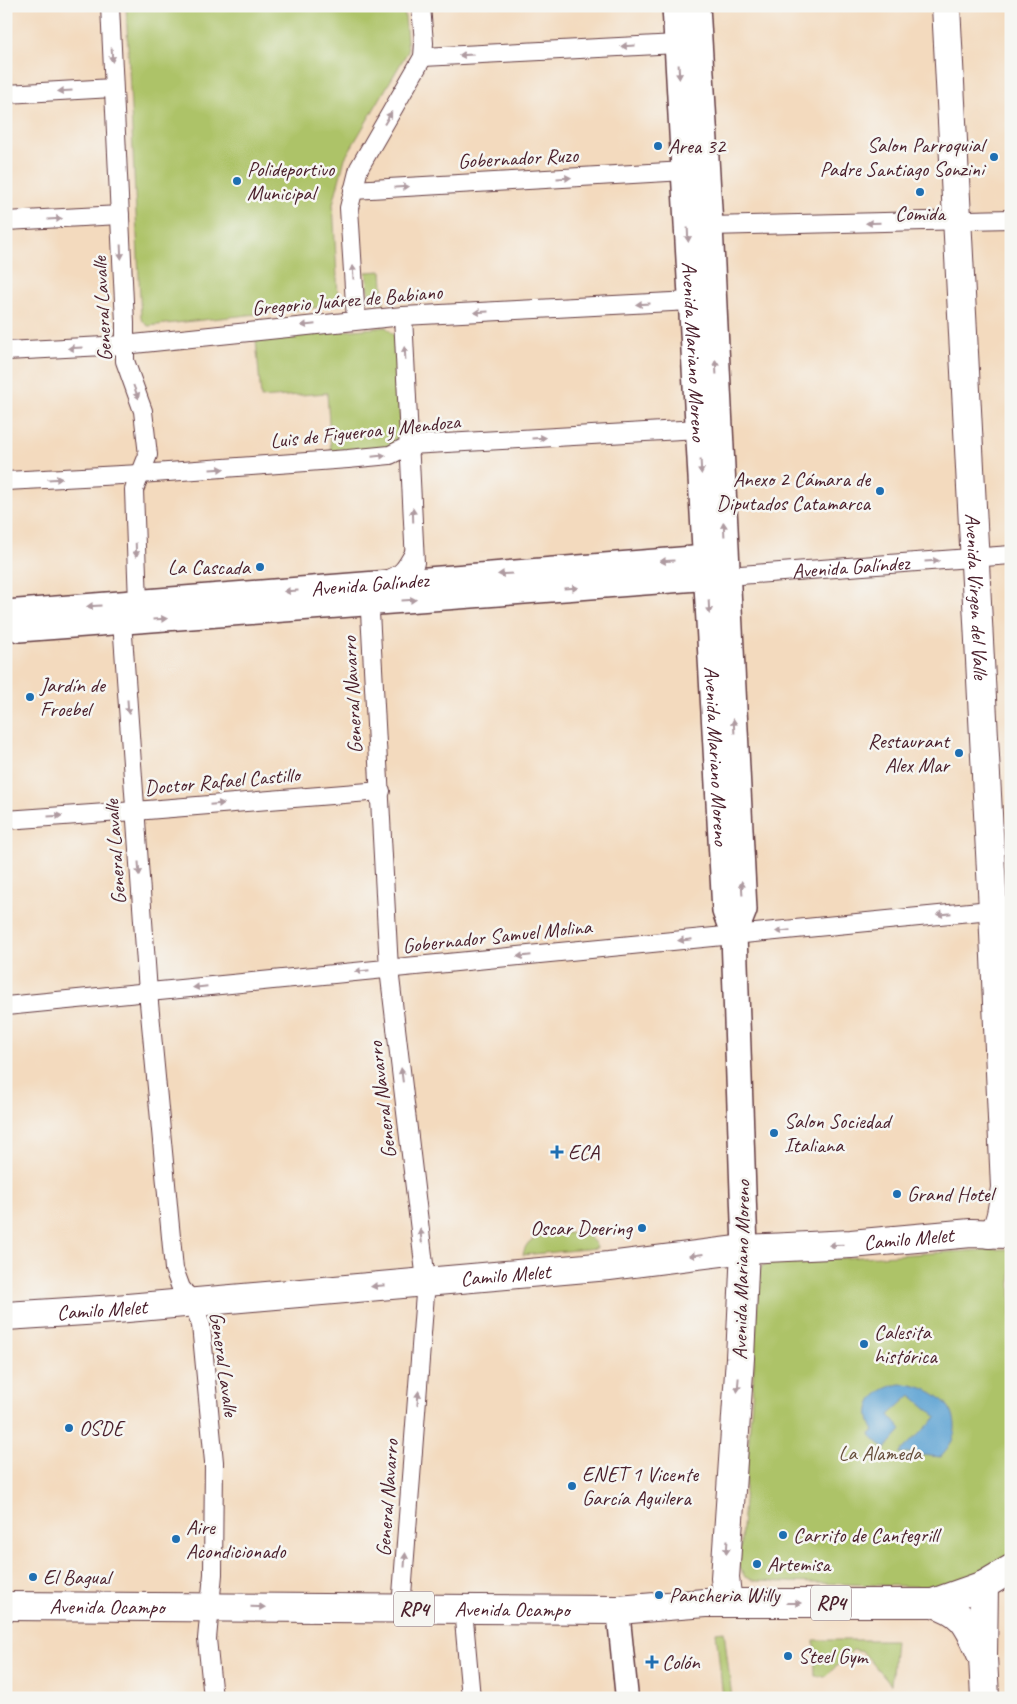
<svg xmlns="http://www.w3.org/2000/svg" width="1017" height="1704" font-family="Caveat,sans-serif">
	<rect width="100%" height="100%" fill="#f6f6f2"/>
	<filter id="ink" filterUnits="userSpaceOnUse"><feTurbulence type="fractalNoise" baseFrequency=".02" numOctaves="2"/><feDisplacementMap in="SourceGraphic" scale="10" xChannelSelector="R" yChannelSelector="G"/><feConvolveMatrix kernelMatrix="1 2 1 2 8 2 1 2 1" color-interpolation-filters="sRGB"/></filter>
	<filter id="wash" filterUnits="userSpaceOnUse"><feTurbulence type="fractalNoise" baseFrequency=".0096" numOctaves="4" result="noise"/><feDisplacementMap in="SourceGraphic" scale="20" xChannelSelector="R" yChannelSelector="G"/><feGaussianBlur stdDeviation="1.12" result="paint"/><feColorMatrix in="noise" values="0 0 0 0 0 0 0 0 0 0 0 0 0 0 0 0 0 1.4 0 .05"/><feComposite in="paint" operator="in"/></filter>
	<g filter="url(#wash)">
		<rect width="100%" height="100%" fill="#f3dabe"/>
		<path fill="#adc368" stroke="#7c714a" d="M126 6H404L408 51 345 158 333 204 338 295 330 306 148 326 141 319Z
			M382 271 384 303 377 302 369 295 366 272Z
			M386 327 397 338 401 433 393 443 380 450 331 452 327 393 261 398 256 339Z
			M559 1232 587 1235 595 1243 597 1248 523 1255C526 1236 543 1235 559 1232Z
			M1002 1249H1011V1554L989 1567 960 1581 934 1587 755 1581 745 1577 739 1566 752 1399 759 1274C760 1265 766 1263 774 1262Z
			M724 1631 732 1698H723L716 1632Z
			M814 1640H895L891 1685 863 1652 853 1650 826 1676H815Z"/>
		<path fill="#5da3d3" stroke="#54617f" d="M901 1384C930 1384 966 1408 952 1441 950 1447 945 1452 941 1457L899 1453 937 1417 911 1395 889 1415 902 1430 885 1449 871 1436 870 1434 874 1431C860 1407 875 1388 901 1384Z"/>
	</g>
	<g filter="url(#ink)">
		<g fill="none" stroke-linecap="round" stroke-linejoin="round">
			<g stroke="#633b41" stroke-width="20">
				<g id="minor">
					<path d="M110 6 125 323V361L143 411 148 455 134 490 138 603 122 621 148 992 174 1269 181 1288 193 1302 201 1325 214 1462 213 1574 207 1639 213 1698"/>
					<path d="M423 57 677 44"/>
					<path d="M6 94 113 88"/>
					<path d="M353 190 685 171"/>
					<path d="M6 221 120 215"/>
					<path d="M710 226 1011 219"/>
					<path d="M403 316 415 563"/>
					<path d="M356 320 349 208 359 168 423 57 424 43 421 6"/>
					<path d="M6 351 124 345 403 316 691 301"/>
					<path d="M6 481 140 474 348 459 390 455 410 445 699 429"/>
					<path id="s1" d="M727 576 1011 555"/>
					<path d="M386 580C402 575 406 568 414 553"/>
					<path d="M369 593 389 969 426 1281 401 1608"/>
					<path d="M6 820 135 811 381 791"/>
					<path d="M6 1006 1011 908"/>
					<path d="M463 1609 471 1698"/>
				</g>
			</g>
			<g stroke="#633b41" stroke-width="25">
				<path id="tertiary" d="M618 1610 627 1698"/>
			</g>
			<g stroke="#633b41" stroke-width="28">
				<g id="secondary">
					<path id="s2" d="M675 6 725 911 734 935 745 1249"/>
					<path d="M697 6 710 226 744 910 734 935"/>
					<path id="s3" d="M6 613 706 558 719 570"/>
					<path d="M19 629 724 576"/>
				</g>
			</g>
			<g stroke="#633b41" stroke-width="30">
				<g id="primary">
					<path id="s4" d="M946 6 993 910 1005 1188C1002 1203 1003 1227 989 1234"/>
					<path id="s5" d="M6 1316 116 1309 609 1266 745 1249 851 1244 971 1233 1007 1234"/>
					<path d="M984 1585 983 1657 985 1698"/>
					<path d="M728 1603 725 1578 740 1358 745 1249"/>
					<path d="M933 1603C965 1613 968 1625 981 1654"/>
					<path id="s6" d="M6 1606 618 1610 705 1603H933L984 1585 1011 1569"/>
				</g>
			</g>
			<use href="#minor" stroke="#fff" stroke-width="18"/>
			<use href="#tertiary" stroke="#fff" stroke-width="22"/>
			<use href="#secondary" stroke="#fff" stroke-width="25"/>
			<use href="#primary" stroke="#fff" stroke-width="28"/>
		</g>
		<defs><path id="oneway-solid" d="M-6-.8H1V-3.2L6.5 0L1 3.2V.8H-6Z" transform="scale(1.25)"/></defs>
		<g fill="#ae9aa0">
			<use href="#oneway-solid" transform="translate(628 46) rotate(177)"/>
			<use href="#oneway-solid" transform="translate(112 55) rotate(87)"/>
			<use href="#oneway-solid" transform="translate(466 55) rotate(177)"/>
			<use href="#oneway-solid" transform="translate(679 72) rotate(87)"/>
			<use href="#oneway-solid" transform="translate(65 91) rotate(177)"/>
			<use href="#oneway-solid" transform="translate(388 118) rotate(-59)"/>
			<use href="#oneway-solid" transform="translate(564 178) rotate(-3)"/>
			<use href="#oneway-solid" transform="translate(402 187) rotate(-3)"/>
			<use href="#oneway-solid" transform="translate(55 219) rotate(-3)"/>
			<use href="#oneway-solid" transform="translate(873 223) rotate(179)"/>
			<use href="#oneway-solid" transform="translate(688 235) rotate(87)"/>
			<use href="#oneway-solid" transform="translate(121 252) rotate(87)"/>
			<use href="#oneway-solid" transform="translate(353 272) rotate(-94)"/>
			<use href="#oneway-solid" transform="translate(643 304) rotate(177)"/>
			<use href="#oneway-solid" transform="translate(481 312) rotate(177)"/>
			<use href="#oneway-solid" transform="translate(308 325) rotate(174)"/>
			<use href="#oneway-solid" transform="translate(75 348) rotate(177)"/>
			<use href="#oneway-solid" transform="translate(405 353) rotate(-93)"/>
			<use href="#oneway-solid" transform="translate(716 367) rotate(-93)"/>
			<use href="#oneway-solid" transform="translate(136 392) rotate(69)"/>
			<use href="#oneway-solid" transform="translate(539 438) rotate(-3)"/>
			<use href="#oneway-solid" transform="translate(379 456) rotate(-6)"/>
			<use href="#oneway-solid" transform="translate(701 467) rotate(87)"/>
			<use href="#oneway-solid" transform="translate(217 469) rotate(-4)"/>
			<use href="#oneway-solid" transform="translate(55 479) rotate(-3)"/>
			<use href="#oneway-solid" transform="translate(413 515) rotate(-92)"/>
			<use href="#oneway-solid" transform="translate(724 529) rotate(-93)"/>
			<use href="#oneway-solid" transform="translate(136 550) rotate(88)"/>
			<use href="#oneway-solid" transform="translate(667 561) rotate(176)"/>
			<use href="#oneway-solid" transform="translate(932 561) rotate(-4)"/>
			<use href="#oneway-solid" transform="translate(505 574) rotate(176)"/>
			<use href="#oneway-solid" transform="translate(571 588) rotate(-4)"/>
			<use href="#oneway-solid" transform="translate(291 591) rotate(176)"/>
			<use href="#oneway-solid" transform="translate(409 600) rotate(-4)"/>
			<use href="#oneway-solid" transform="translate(94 606) rotate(176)"/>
			<use href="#oneway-solid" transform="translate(709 607) rotate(87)"/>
			<use href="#oneway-solid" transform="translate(160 619) rotate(-4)"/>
			<use href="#oneway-solid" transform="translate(128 707) rotate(86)"/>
			<use href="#oneway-solid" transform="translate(734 726) rotate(-93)"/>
			<use href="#oneway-solid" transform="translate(217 804) rotate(-5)"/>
			<use href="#oneway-solid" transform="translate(55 816) rotate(-4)"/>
			<use href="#oneway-solid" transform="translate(139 869) rotate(86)"/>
			<use href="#oneway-solid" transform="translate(742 888) rotate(-93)"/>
			<use href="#oneway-solid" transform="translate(944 914) rotate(174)"/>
			<use href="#oneway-solid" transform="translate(783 931) rotate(174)"/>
			<use href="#oneway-solid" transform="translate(685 940) rotate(174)"/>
			<use href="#oneway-solid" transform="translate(524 956) rotate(174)"/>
			<use href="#oneway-solid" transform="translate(362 971) rotate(174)"/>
			<use href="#oneway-solid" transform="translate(200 987) rotate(174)"/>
			<use href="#oneway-solid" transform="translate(402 1075) rotate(-97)"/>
			<use href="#oneway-solid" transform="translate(421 1236) rotate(-97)"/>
			<use href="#oneway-solid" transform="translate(836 1245) rotate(178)"/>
			<use href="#oneway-solid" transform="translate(696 1255) rotate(173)"/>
			<use href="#oneway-solid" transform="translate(378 1286) rotate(175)"/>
			<use href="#oneway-solid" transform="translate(738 1385) rotate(95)"/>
			<use href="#oneway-solid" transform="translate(418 1398) rotate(-85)"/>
			<use href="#oneway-solid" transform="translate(727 1547) rotate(94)"/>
			<use href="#oneway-solid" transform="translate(405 1560) rotate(-86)"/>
			<use href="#oneway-solid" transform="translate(794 1603)"/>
			<use href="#oneway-solid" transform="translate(258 1607) rotate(1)"/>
		</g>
	</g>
	<g fill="#1f6fb2" stroke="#f6f6f2" stroke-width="2">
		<circle cx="658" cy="146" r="5"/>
		<circle cx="994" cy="157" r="5"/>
		<circle cx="237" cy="181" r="5"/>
		<circle cx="920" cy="192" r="5"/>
		<circle cx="880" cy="491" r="5"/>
		<circle cx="260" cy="567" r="5"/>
		<circle cx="30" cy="697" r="5"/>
		<circle cx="959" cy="753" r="5"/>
		<circle cx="774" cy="1133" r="5"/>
		<path d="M554.5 1144.5h5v5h5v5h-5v5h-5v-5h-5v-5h5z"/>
		<circle cx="897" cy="1194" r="5"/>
		<circle cx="642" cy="1228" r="5"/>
		<circle cx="864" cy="1344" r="5"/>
		<circle cx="69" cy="1428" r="5"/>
		<circle cx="572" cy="1486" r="5"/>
		<circle cx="783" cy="1535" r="5"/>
		<circle cx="176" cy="1539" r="5"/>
		<circle cx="757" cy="1564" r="5"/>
		<circle cx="33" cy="1577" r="5"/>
		<circle cx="659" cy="1595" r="5"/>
		<circle cx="788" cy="1656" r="5"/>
		<path d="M649.5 1654.5h5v5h5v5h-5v5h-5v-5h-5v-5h5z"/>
	</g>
	<g text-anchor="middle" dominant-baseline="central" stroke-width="5" stroke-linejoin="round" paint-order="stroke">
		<g fill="#f6f6f2" stroke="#7e6067" stroke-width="1">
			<rect x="811" y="1585.5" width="40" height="35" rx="4"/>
			<rect x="394" y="1591.5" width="40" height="35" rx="4"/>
		</g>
		<g font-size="20" font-weight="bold" fill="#4a1f2b">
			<text x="831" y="1603">RP4</text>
			<text x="414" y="1609">RP4</text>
		</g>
		<g font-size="21" fill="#4a1f2b" stroke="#f6f6f2" text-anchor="start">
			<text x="984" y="145" text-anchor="end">Salon Parroquial<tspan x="984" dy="24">Padre Santiago Sonzini</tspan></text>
			<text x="668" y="146">Area 32</text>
			<text x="247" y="169">Polideportivo<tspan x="247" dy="24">Municipal</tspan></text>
			<text x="920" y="213" text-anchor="middle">Comida</text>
			<text x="870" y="479" text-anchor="end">Anexo 2 Cámara de<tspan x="870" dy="24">Diputados Catamarca</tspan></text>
			<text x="250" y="567" text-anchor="end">La Cascada</text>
			<text x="40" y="685">Jardín de<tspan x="40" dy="24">Froebel</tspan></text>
			<text x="949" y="741" text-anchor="end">Restaurant<tspan x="949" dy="24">Alex Mar</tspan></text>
			<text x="784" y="1121">Salon Sociedad<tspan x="784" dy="24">Italiana</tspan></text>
			<text x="568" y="1152">ECA</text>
			<text x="907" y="1194">Grand Hotel</text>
			<text x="632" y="1228" text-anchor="end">Oscar Doering</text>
			<text x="874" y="1332">Calesita<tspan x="874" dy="24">histórica</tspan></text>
			<text x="79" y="1428">OSDE</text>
			<text x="582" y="1474">ENET 1 Vicente<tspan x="582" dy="24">García Aguilera</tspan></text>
			<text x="186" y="1527">Aire<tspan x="186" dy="24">Acondicionado</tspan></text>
			<text x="793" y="1535">Carrito de Cantegrill</text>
			<text x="767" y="1564">Artemisa</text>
			<text x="43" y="1577">El Bagual</text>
			<text x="669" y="1595">Pancheria Willy</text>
			<text x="798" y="1656">Steel Gym</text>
			<text x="662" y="1662">Colón</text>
		</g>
		<g font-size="21" fill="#4a1f2b" stroke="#f6f6f2">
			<text transform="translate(518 158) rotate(-3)">Gobernador Ruzo</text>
			<text transform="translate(347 300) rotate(-5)">Gregorio Juárez de Babiano</text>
			<text transform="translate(102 309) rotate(-93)">General Lavalle</text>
			<text stroke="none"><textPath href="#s2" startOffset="346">Avenida Mariano Moreno</textPath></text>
			<text transform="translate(365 431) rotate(-6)">Luis de Figueroa y Mendoza</text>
			<text stroke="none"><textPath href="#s1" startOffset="124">Avenida Galíndez</textPath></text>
			<text stroke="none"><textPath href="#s3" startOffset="365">Avenida Galíndez</textPath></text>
			<text stroke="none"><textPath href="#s4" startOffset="591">Avenida Virgen del Valle</textPath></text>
			<text transform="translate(352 695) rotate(-93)">General Navarro</text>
			<text stroke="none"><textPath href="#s2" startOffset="751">Avenida Mariano Moreno</textPath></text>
			<text transform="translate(222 781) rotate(-5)">Doctor Rafael Castillo</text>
			<text transform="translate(115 852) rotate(-94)">General Lavalle</text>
			<text transform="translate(497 936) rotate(-6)">Gobernador Samuel Molina</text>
			<text transform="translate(382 1100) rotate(-97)">General Navarro</text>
			<text stroke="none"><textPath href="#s5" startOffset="906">Camilo Melet</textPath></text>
			<text transform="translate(741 1270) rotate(-89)">Avenida Mariano Moreno</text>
			<text stroke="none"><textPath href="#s5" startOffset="501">Camilo Melet</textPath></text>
			<text stroke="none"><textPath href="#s5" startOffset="96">Camilo Melet</textPath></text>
			<text transform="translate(224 1364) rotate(82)">General Lavalle</text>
			<text transform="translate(387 1498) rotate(-86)">General Navarro</text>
			<text stroke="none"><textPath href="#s6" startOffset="101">Avenida Ocampo</textPath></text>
			<text stroke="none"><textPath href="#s6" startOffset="506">Avenida Ocampo</textPath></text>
		</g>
		<g font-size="21" fill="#68503d" stroke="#f6f6f2">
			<text x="880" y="1453">La Alameda</text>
		</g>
	</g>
	<rect width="1017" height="1704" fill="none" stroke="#f6f6f2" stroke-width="25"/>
</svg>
